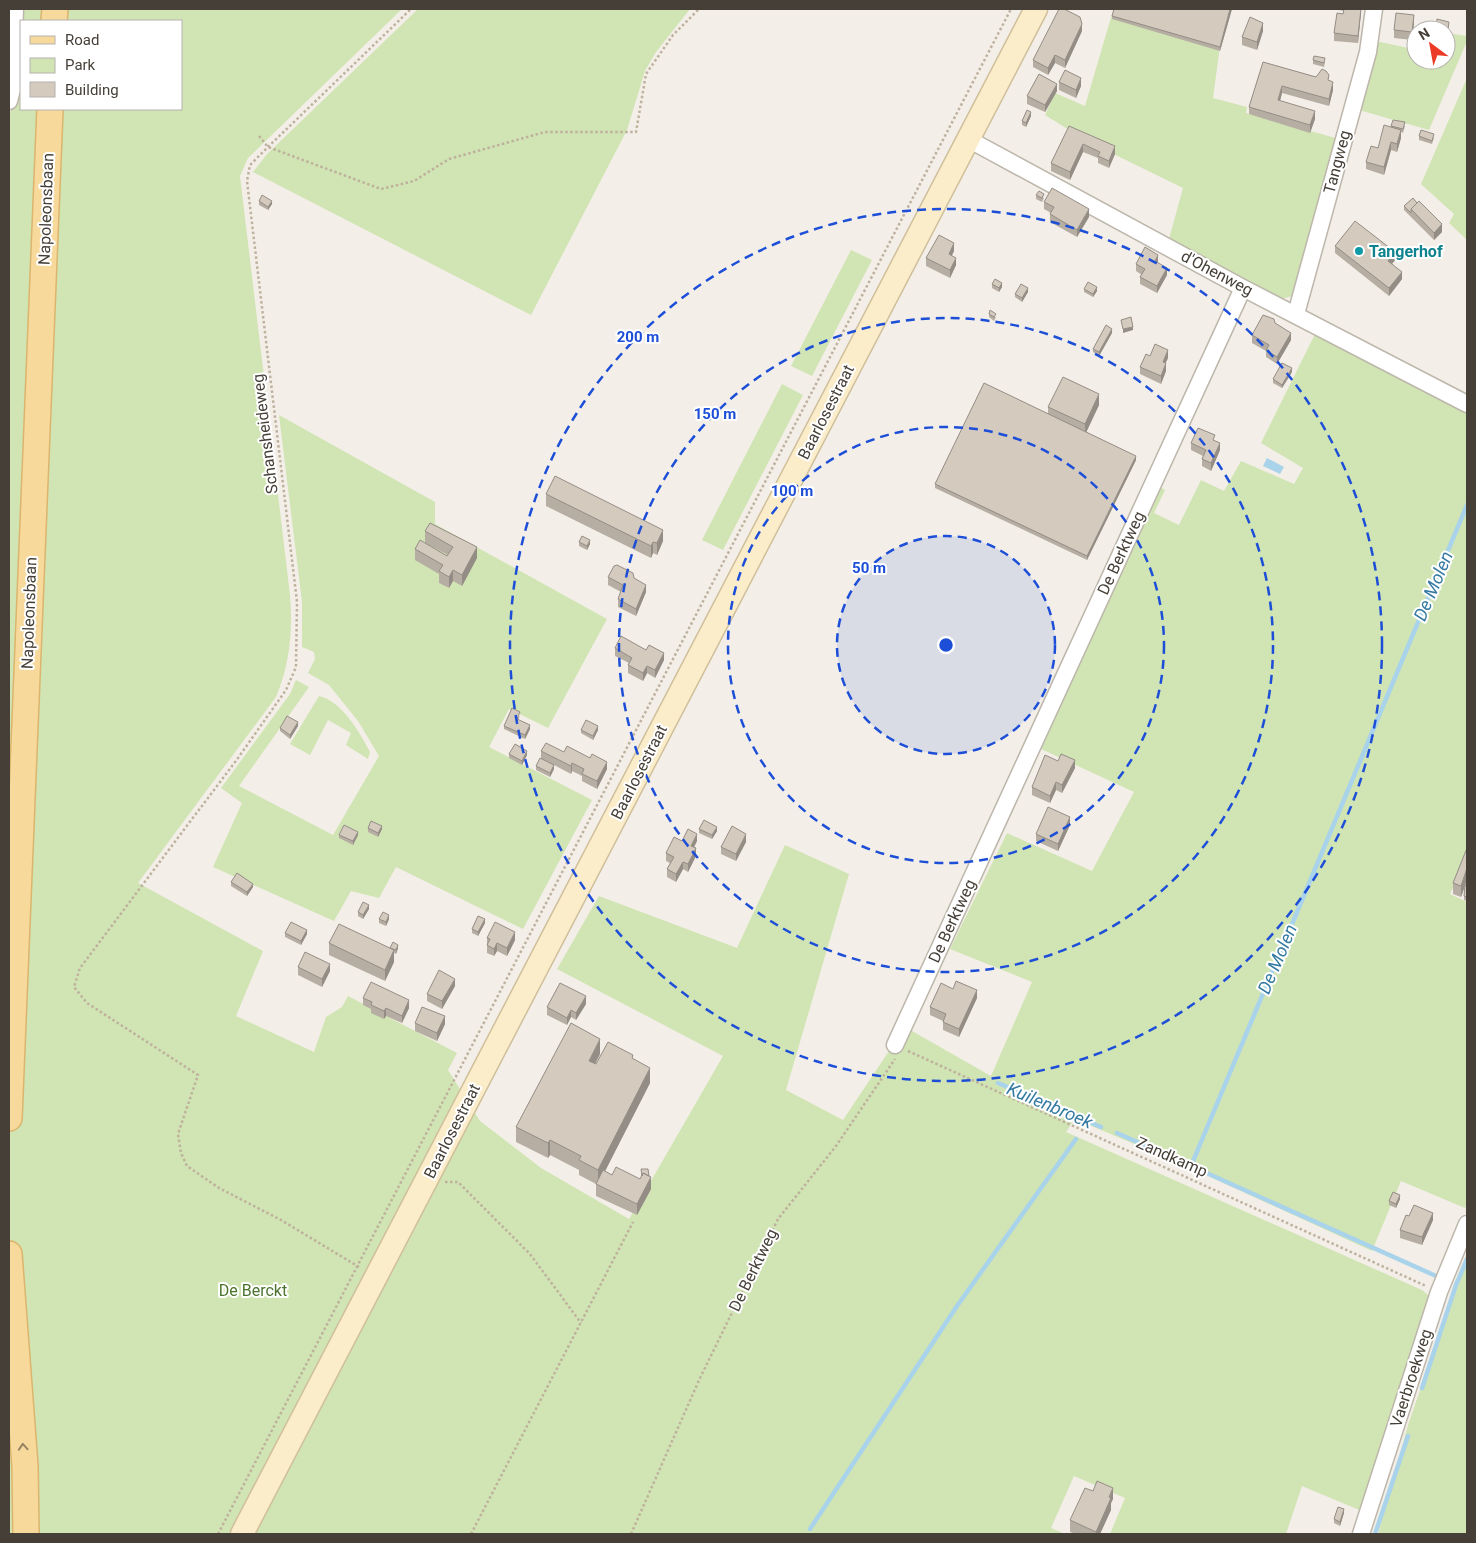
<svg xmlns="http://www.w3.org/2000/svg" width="1476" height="1543" font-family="Roboto,sans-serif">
	<rect width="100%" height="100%" fill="#f3efe8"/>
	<path fill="#d1e4b3" d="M17 9H42V21H21V109H38L9 912V114L12 109Z
		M61 9H402L248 158 240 176 290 595C293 630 290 664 276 697L138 883 263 951 236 1016 314 1052 326 1017 342 1007 348 996 457 1053 448 1070 480 1121 541 1168 629 1219 723 1056 557 969 599 896 737 948 785 845 849 874 786 1090 843 1120 905 1027 991 1076 1032 982 950 949 1007 833 1092 871 1134 792 1039 748 1160 487 1165 490 1154 513 1179 525 1201 480 1224 491 1241 461 1294 484 1303 468 1261 443 1316 332 1467 411V858L1450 894 1467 902V1202L1465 1208 1401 1181 1372 1251 1184 1165 1044 1106 1072 1123 1066 1132 1422 1290 1428 1295 1429 1309 1364 1512 1302 1486 1286 1534H1110L1125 1498 1074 1476 1051 1528 1065 1534H9V1055L58 109H181V21H60Z
		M418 9H690L656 52 645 71 627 130 531 315 253 172 267 154Z
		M1112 14 1220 46 1213 98 1247 107 1246 113 1339 139 1293 296 1281 299 1169 239 1183 188 1087 141 1045 115 1055 93 1085 106Z
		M1446 33 1467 36V41L1429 130 1359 110 1371 40 1413 49 1416 42V60H1446Z
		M1467 78V240L1449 223 1454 214 1421 184Z
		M851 250 872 260 812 376 791 366Z
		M782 384 803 395 723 550 702 540Z
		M279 415 435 502V524L607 619 548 728 509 709 489 747 592 800 523 929 396 867 379 898 351 891 334 921 213 867 242 803 221 788 290 694 296 680 309 687 239 786 333 835 379 756 358 721 329 685 308 673 315 659 314 652 302 647V602Z
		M319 696C342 701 360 733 370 752L368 759 346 745 351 733 328 720 310 755 290 744Z
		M1467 1253V1534H1378L1408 1425Z"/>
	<path fill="#a8d3eb" d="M1267 458 1284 467 1280 474 1263 466Z"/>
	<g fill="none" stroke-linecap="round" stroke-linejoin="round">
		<path stroke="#a8d3eb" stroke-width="4.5" d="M998 1083 1101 1127
			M1117 1133 1191 1166
			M1436 1276 1191 1166 1467 505
			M1422 1388 1456 1285 1467 1259
			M810 1529 957 1306 1076 1139
			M1375 1534 1408 1436"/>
		<g stroke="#bdb6ab" stroke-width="19">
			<path id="street" d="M9 101 12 89 15 9
				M968 139 1243 288 1467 404
				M1296 314 1368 52 1374 9
				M895 1045 1243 288
				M1361 1534 1439 1292 1467 1224"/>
		</g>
		<g stroke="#cfbf9a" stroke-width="25">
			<path id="secondary" d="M242 1534 1036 9"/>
		</g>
		<g stroke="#dbb56d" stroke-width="28">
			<path id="primary" d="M54 21 55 9
				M9 1118 50 109
				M9 1254 25 1466 26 1534"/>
		</g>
		<path stroke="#beb19d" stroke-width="2.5" stroke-dasharray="2.5 2.5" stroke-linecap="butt" d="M259 136 268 147 381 189 414 181 449 159 545 132H636L646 74 673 35 699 9
			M908 1051 1426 1286
			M445 1182H458L530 1254 581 1323
			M359 1267 281 1220 219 1188 187 1166 181 1153 178 1134 198 1075 87 1003 74 987 80 968 238 758 286 690 296 667 297 602 247 181 250 165 268 147 411 9
			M218 1534 1011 9
			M471 1534 633 1222
			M631 1534 700 1378 778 1219 836 1146 895 1059"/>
		<use href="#street" stroke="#fff" stroke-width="16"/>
		<use href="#secondary" stroke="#fbecca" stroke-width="22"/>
		<use href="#primary" stroke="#f7d99c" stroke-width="25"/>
	</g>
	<path fill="#b6aea3" d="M1114 9H1232L1220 51 1112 19V16Z
		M1338 9H1361L1358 43 1334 41V33L1343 14 1344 11 1338 10Z
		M1414 23 1412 40 1394 38V30Z
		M1449 26 1448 33H1446V30H1436V27Z
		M1082 31 1065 68 1055 63 1048 75 1033 67V60Z
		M1263 31 1257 50 1242 45V37Z
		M1313 60 1325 62 1324 67 1313 64Z
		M1263 62 1329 81 1333 90 1329 106 1282 93 1280 101 1315 119 1310 133 1249 114V107Z
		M1059 82 1081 86 1076 98 1059 90Z
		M1057 91 1045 112 1027 104V96Z
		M1031 116 1026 127 1022 125V121Z
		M1069 126 1115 154 1109 168 1098 163V158L1083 152 1070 180 1051 171V163Z
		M1391 126H1405L1403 133 1401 132V138L1397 152 1391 150 1384 175 1366 169V162L1378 148 1391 128Z
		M1419 136 1434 138 1432 144 1419 140Z
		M1036 195 1044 198 1042 202 1036 199Z
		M1413 198 1442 232 1434 240 1404 210V206Z
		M259 201 272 204 268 210 259 205Z
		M1044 202 1089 217 1077 237 1050 222V214L1051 213 1044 209Z
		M1335 246 1395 260 1392 264 1402 279 1389 296 1335 253Z
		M954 251 952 255 956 265 950 278 926 266V258Z
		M1158 263 1167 275 1157 293 1140 284V277L1142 275 1136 271V264Z
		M992 284 1002 287 999 292 992 288Z
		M1084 289 1097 291 1093 297 1084 292Z
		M1028 292 1022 302 1015 297V294Z
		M989 314 996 317 994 321 989 317Z
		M1275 323 1291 340 1277 364 1266 357V351L1252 343V335Z
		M1112 333 1099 356 1093 352V349Z
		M1150 356 1168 358 1165 363 1166 371 1161 384 1140 374V367Z
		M1292 372 1282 388 1273 383V379Z
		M1099 405 1086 432 1136 460 1087 560 935 488V484L1048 414V407Z
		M1215 441 1220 450 1211 471 1202 466V459L1203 456 1191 450V443Z
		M546 494 663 541 657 555 653 553 651 558 546 506Z
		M425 531 477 558 462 586 453 581 449 588 439 583V574L415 560V549L447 556 448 555 425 543Z
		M579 542 590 544 587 550 579 546Z
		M608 577 646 592 636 616 618 607V599L621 592 608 585Z
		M615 648 664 660 655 678 647 673 643 681 628 673V665L629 663 615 656Z
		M520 716 518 720 530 729 525 739 504 729V726Z
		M298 726 290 739 280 731V728Z
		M581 730H598L593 740 581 733Z
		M541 751 564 752 607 769 597 789 582 781V776L572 771 571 774 554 765V769L550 777 536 770V766L541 758Z
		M509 754 527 755 522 765 509 758Z
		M1075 768 1062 793 1056 790 1050 803 1032 795V787Z
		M1070 825 1058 851 1036 841V834Z
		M368 828 382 829 378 837 368 832Z
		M699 829 717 831 712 839 699 833Z
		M339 835H358L353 845 339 838Z
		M682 841H697L694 847 696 856 688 872 683 869 676 882 667 877V869L670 863 666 861V853Z
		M746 842 736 861 721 854V847Z
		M1467 848V880L1461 897 1453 894V883Z
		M231 882 253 887 247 896 231 886Z
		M1467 886V901L1464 900V896Z
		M369 909 363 919 358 916V912Z
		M379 919H389L386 926 379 923Z
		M485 923 478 936 472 933V929Z
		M285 933 307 934 301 945 285 937Z
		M487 938 515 940 507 956 497 951 494 956 487 953Z
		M329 943 390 948H398L396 954 394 953V962L385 981 329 955Z
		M298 967 330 971 322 987 298 975Z
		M455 986 442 1009 427 1001V994Z
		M953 989 977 998 959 1037 943 1030V1021L930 1015V1007Z
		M363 998 409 1008 402 1023 386 1016 384 1019 371 1013V1009L363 1005Z
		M586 1004 576 1020 571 1017 567 1025 547 1015V1007Z
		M415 1023 445 1024 437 1041 415 1031Z
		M600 1054 595 1064 633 1059 650 1083 605 1171 612 1175 640 1179 649 1176 651 1189 637 1215 596 1196V1184L579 1175V1170L550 1155 548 1158 516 1142V1127Z
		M1400 1199 1396 1208 1389 1205V1201Z
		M1409 1216 1433 1220 1422 1245 1400 1238V1230Z
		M1113 1499 1111 1503V1510L1100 1534H1076L1070 1532V1520Z
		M1344 1513 1340 1526 1334 1523V1519Z"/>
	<path fill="#948d85" d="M1230 9H1232L1220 51V47Z
		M1361 9V13L1358 43V36Z
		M1414 15V23L1412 40V32Z
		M1263 23V31L1257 50V42Z
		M1082 24V31L1065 68V60Z
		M1055 55V63L1048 75V68Z
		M1081 78V86L1076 98V90Z
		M1333 82V90L1329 106V99Z
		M1057 84V91L1045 112V105Z
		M1282 86V93L1278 108V100Z
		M1315 111V119L1310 133V125Z
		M1031 112V116L1026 127V123Z
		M1401 130V138L1397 152V144Z
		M1391 142V150L1384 175V167Z
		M1083 144V152L1070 180V172Z
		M1115 146V154L1109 168V161Z
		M272 201V204L268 210V207Z
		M1089 209V217L1077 237V230Z
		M1442 224V232L1434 240V233Z
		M954 243V251L949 261V254Z
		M1395 252V260L1388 269V261Z
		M1158 255V263L1155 261Z
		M956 258V265L950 278V270Z
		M1167 268V275L1157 293V286Z
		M1402 272V279L1389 296V288Z
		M1002 283V287L999 292V288Z
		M1097 287V291L1093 297V294Z
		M1028 288V292L1022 302V298Z
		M1133 327V330L1123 333V329Z
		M1112 329V333L1099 356V352Z
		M1291 333V340L1277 364V357Z
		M1168 350V358L1163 369V362Z
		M1166 363V371L1161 384V376Z
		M1292 368V372L1282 388V385Z
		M1099 394V405L1085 435V424Z
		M1220 443V450L1211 471V463Z
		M1136 456V460L1087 560V556Z
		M663 530V541L657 555V543Z
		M590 540V544L587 550V546Z
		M653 542V553L651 558V546Z
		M477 547V558L462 586V575Z
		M453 570V581L449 588V577Z
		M646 585V592L636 616V609Z
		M664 653V660L655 678V670Z
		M647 666V673L643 681V673Z
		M298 722V726L290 739V735Z
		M530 725V729L525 739V735Z
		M598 726V730L593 740V736Z
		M527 751V755L522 765V761Z
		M1075 760V768L1062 793V785Z
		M607 762V769L597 789V781Z
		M572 763V771L571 774V766Z
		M554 765V769L550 777V773Z
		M1056 782V790L1050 803V796Z
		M1070 817V825L1058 851V844Z
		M382 826V829L378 837V833Z
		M717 827V831L712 839V835Z
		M358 832V835L353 845V841Z
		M697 834V841L691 853V846Z
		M746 834V842L736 861V854Z
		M696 848V856L688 872V864Z
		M683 862V869L676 882V874Z
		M1467 868V880L1461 897V886Z
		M253 884V887L247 896V892Z
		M369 905V909L363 919V915Z
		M389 915V919L386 926V922Z
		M485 919V923L478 936V932Z
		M307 930V934L301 945V941Z
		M515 932V940L507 956V948Z
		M497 943V951L494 956V949Z
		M398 945V948L396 954V950Z
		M394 950V962L385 981V970Z
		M330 964V971L322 987V979Z
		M455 979V986L442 1009V1001Z
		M977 990V998L959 1037V1029Z
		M586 996V1004L576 1020V1013Z
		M409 1000V1008L402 1023V1016Z
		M386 1008V1016L384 1019V1011Z
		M571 1010V1017L567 1025V1018Z
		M445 1016V1024L437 1041V1033Z
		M600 1039V1054L589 1076V1061Z
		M650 1068V1083L598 1185V1170Z
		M550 1140V1155L548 1158V1143Z
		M651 1177V1189L637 1215V1204Z
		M1400 1195V1199L1396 1208V1204Z
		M1433 1213V1220L1422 1245V1237Z
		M1113 1488V1499L1111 1503V1510L1100 1534H1096V1532Z
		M1344 1509V1513L1340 1526V1522Z"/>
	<path fill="#d4cabe" stroke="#948d85" d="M1059 9H1064L1080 17 1082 24 1065 60 1055 55 1048 68 1033 60Z
		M1114 9H1230L1220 47 1112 16Z
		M1344 9H1361L1358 36 1334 33 1337 13 1343 14Z
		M1396 13 1414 15 1412 32 1394 30Z
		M1250 17 1263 23 1257 42 1242 37Z
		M1437 19 1449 22 1448 29 1436 27Z
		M1314 56 1325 58 1324 63 1313 60Z
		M1263 62 1316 77 1322 69 1326 71 1329 75 1328 80 1333 82 1329 99 1282 86 1278 100 1315 111 1310 125 1249 107Z
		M1065 70 1081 78 1076 90 1059 82Z
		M1039 74 1057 84 1045 105 1027 96Z
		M1027 110 1031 112 1026 123 1022 121Z
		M1393 120 1405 122 1403 129 1391 126Z
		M1384 125 1401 130 1397 144 1391 142 1384 167 1366 162 1371 146 1378 148Z
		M1069 126 1115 146 1109 161 1098 156 1100 152 1083 144 1070 172 1051 163Z
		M1421 130 1434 134 1432 141 1419 136Z
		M1052 188 1089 209 1077 230 1050 214 1054 207 1044 202Z
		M1039 191 1044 194 1042 198 1036 195Z
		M262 195 272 201 268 207 259 201Z
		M1413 198 1417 203 1411 209V213L1404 206Z
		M1419 201 1442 224 1434 233 1411 209Z
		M1355 221 1395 252 1388 261 1402 272 1389 288 1335 246Z
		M939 235 954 243 949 254 956 258 950 270 926 258Z
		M1145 247 1158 255 1155 261 1167 268 1157 286 1140 277 1145 269 1136 264Z
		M995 279 1002 283 999 288 992 284Z
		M1088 282 1097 287 1093 294 1084 289Z
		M1021 284 1028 288 1022 298 1015 294Z
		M990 310 996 314 994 317 989 314Z
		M1263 315 1274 319 1275 323 1291 333 1277 357 1266 350 1269 345 1252 335Z
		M1131 317 1133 327 1123 329 1121 320Z
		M1106 325 1112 329 1099 352 1093 349Z
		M1155 344 1168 350 1163 362 1166 363 1161 376 1140 367 1146 354 1150 356Z
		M1282 363 1292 368 1282 385 1273 379Z
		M1063 377 1099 394 1085 424 1048 407Z
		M984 383 1136 456 1087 556 935 484Z
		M1198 428 1215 435 1213 440 1220 443 1211 463 1202 459 1206 450 1191 443Z
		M555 476 663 530 657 543 653 542 651 546 546 494Z
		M430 523 477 547 462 575 453 570 449 577 439 571 443 565 415 549 420 540 447 556 453 547 425 531Z
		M582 536 590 540 587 546 579 542Z
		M617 565 633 573 634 578 646 585 636 609 618 599 623 585 608 577 614 566Z
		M621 636 646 650 649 645 664 653 655 670 647 666 643 673 628 665 632 658 615 648Z
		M512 708 520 712 517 719 530 725 525 735 504 726Z
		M287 716 298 722 290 735 280 728Z
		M586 720 598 726 593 736 581 730Z
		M546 743 564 752 567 746 590 758 592 754 607 762 597 781 582 774 584 769 572 763 571 766 541 751Z
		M515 744 527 751 522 761 509 754Z
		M1061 754 1075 760 1062 785 1056 782 1050 796 1032 787 1045 755 1058 761Z
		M540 758 554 765 550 773 536 766Z
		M1048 807 1070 817 1058 844 1036 834Z
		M704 820 717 827 712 835 699 829Z
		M371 821 382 826 378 833 368 828Z
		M344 825 358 832 353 841 339 835Z
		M732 826 746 834 736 854 721 847Z
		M688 829 697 834 691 846 696 848 688 864 683 862 676 874 667 869 674 857 666 853 674 837 682 841Z
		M1467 848V868L1461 886 1453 883Z
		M237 873 253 884 247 892 231 882Z
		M1465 885 1467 886V897L1464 896Z
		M363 902 369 905 363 915 358 912Z
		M383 912 389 915 386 922 379 919Z
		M478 916 485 919 478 932 472 929Z
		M291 922 307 930 301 941 285 933Z
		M495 922 515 932 507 948 497 943 494 949 487 945 490 939 487 938Z
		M339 924 394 950 385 970 329 943Z
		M393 942 398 945 396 950 390 948Z
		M305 952 330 964 322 979 298 967Z
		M439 970 455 979 442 1001 427 994Z
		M956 981 977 990 959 1029 943 1022 946 1014 930 1007 941 983 953 989Z
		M371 982 409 1000 402 1016 386 1008 384 1011 371 1005 372 1002 363 998Z
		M560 983 586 996 576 1013 571 1010 567 1018 547 1007Z
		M422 1007 445 1016 437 1033 415 1023Z
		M571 1023 600 1039 589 1061 596 1064 608 1042 633 1055 632 1058 650 1068 598 1170 579 1160 581 1156 550 1140 548 1143 516 1127Z
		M616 1167 640 1179 643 1173 651 1177 637 1204 596 1184 603 1170 612 1175Z
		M641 1169H648L649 1176 643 1173 642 1176Z
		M1393 1192 1400 1195 1396 1204 1389 1201Z
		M1414 1205 1433 1213 1422 1237 1400 1230 1406 1215 1409 1216Z
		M1097 1481 1113 1488 1109 1497 1111 1498 1096 1532 1070 1520 1085 1488 1093 1491Z
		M1338 1507 1344 1509 1340 1522 1334 1519Z"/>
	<defs><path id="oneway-chevron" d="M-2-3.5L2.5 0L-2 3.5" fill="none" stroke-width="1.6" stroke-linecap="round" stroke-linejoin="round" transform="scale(1.25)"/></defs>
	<use stroke="#958464" href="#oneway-chevron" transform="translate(23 1447) rotate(-94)"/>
	<circle cx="946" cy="645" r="109" fill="#1d4ed8" fill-opacity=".12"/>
	<g fill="none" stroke="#1d4ed8" stroke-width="2.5" stroke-dasharray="9 6">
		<circle cx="946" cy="645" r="109"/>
		<circle cx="946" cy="645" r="218"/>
		<circle cx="946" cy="645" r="327"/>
		<circle cx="946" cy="645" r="436"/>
	</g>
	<circle fill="#0f9aa8" stroke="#fff" stroke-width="2" cx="1359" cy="251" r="5"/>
	<g text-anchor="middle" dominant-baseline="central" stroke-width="4" stroke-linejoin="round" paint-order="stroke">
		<g font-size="16" fill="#453f37" stroke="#fff">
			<text transform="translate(1337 162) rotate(-75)">Tangweg</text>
			<text transform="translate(46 209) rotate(-88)">Napoleonsbaan</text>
			<text transform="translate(1217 273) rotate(28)">d'Ohenweg</text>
			<text transform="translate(826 412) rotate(-63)">Baarlosestraat</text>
			<text transform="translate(265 434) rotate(-97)">Schansheideweg</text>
			<text transform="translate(1121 553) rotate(-65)">De Berktweg</text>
			<text transform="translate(29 613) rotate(-88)">Napoleonsbaan</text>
			<text transform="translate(639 772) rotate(-63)">Baarlosestraat</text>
			<text transform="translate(952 921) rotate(-65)">De Berktweg</text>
			<text transform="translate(452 1131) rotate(-63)">Baarlosestraat</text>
			<text transform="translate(1172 1157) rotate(24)">Zandkamp</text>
			<text transform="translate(753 1270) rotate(-64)">De Berktweg</text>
			<text transform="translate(1411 1378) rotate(-72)">Vaerbroekweg</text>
		</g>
		<g font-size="16" font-weight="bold" fill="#0d838f" stroke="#fff" text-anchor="start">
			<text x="1369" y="251">Tangerhof</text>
		</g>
		<g font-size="16" fill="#4c732e" stroke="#fff">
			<text x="253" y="1290">De Berckt</text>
		</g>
		<g font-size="18" font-style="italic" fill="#357aa2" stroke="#fff">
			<text transform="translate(1433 586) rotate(-67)">De Molen</text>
			<text transform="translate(1277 959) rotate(-67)">De Molen</text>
			<text transform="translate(1050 1105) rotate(23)">Kuilenbroek</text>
		</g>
	</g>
	<circle cx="946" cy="645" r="8" fill="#1d4ed8" stroke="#fff" stroke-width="2.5"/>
	<g font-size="15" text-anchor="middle" font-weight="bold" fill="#1d4ed8" stroke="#fff" stroke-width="4" stroke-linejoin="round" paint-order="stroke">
		<text x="638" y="342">200 m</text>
		<text x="715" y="419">150 m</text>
		<text x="792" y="496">100 m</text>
		<text x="869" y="573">50 m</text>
	</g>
	<rect width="1476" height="1543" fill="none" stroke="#453f37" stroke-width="20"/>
	<rect x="20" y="20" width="162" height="90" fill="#ffffff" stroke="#b5b2af"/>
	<rect x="30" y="36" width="25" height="8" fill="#f7d99c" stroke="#b5b2af"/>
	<text x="65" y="45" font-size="15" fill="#453f37">Road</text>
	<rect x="30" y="58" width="25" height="15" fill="#d1e4b3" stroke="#b5b2af"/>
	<text x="65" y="70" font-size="15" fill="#453f37">Park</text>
	<rect x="30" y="82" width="25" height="15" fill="#d4cabe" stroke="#b5b2af"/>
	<text x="65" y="95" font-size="15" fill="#453f37">Building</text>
	<g transform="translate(1431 45) rotate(328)"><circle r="24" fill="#ffffff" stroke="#b5b2af"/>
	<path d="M0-4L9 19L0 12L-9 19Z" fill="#eb3a26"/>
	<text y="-8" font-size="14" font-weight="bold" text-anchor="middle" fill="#453f37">N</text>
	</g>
</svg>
